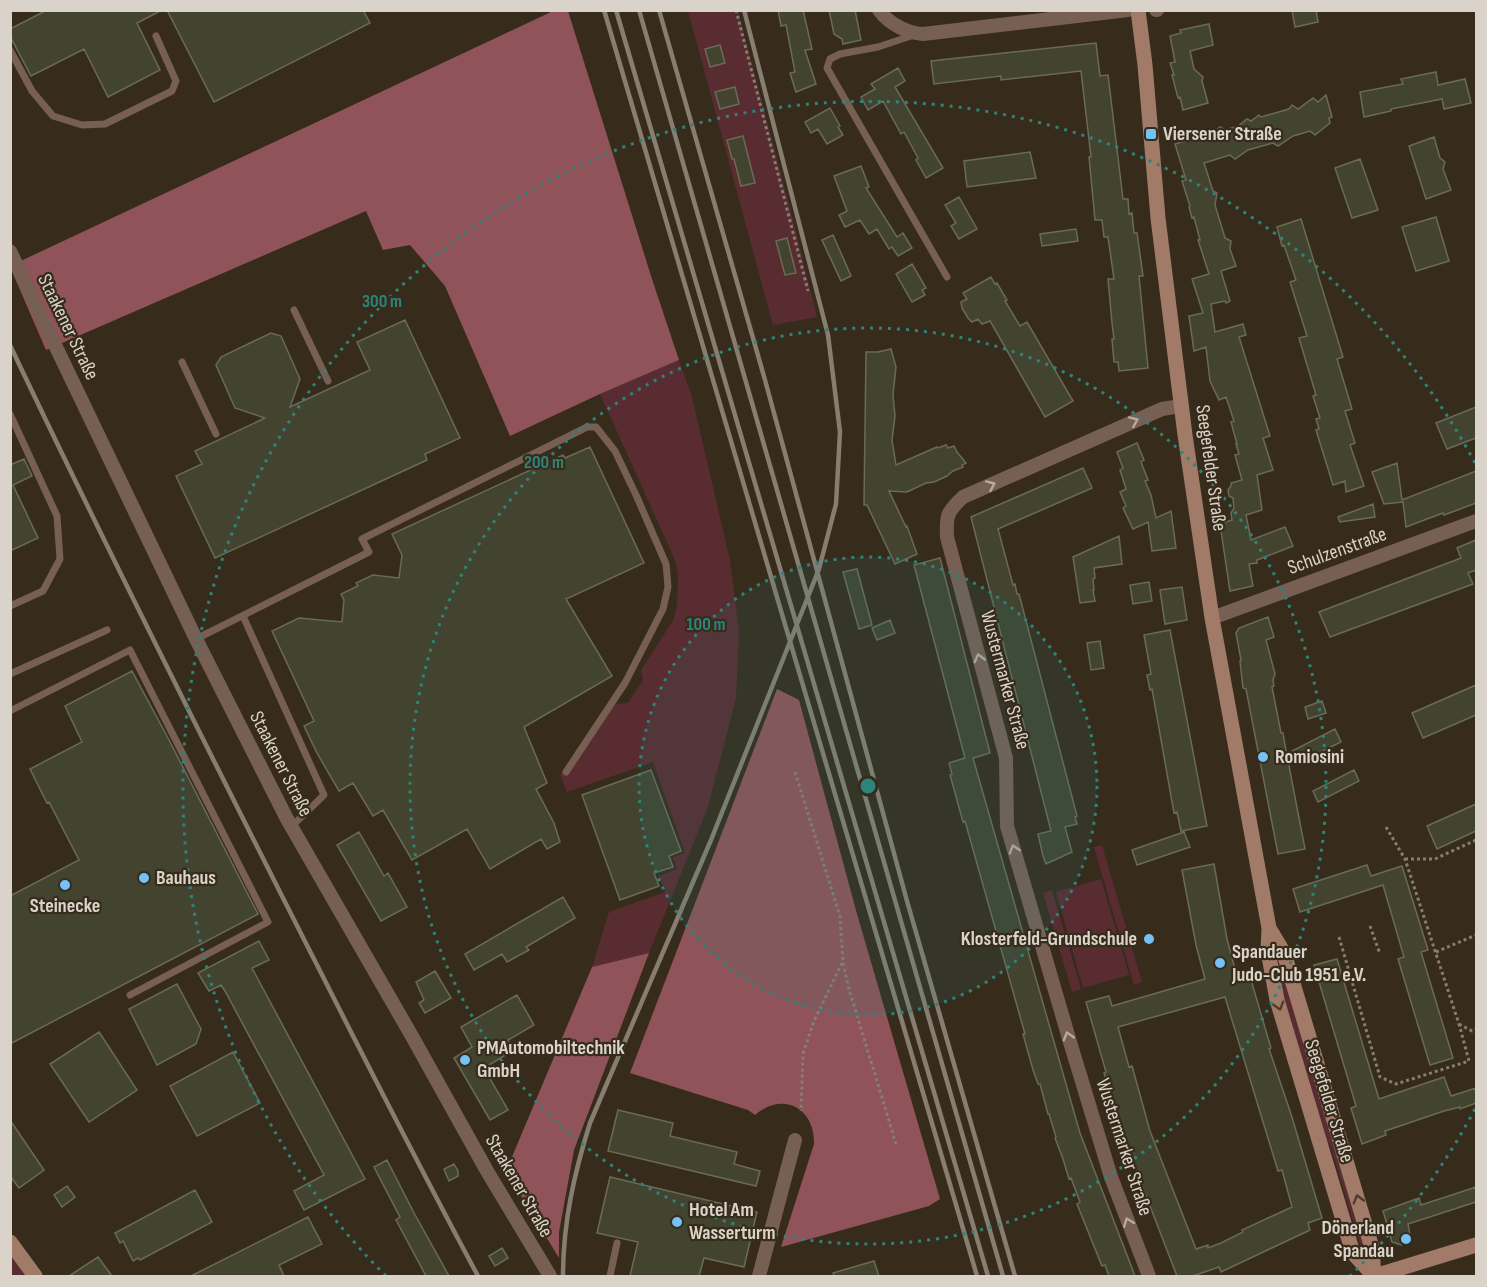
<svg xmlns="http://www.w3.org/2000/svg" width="1487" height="1287" font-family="'Sofia Sans Condensed',sans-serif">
	<rect width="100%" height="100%" fill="#372c1c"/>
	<path fill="#582c31" d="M688 11H738L792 216 817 317 773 325Z
		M679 360 692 397 730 560 739 632 736 698 708 807 649 953 592 967 609 912 665 892 659 876 677 869 673 857 685 853 653 762 567 792 560 775 615 704 628 703 643 680 641 670 674 619 677 603 678 575 675 560 600 394Z
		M1102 845 1142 982 1134 985 1094 847Z
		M1101 879 1129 975 1083 988 1056 892Z
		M1052 890 1081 989 1072 992 1043 893Z
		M1276 961H1280L1364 1243 1360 1245 1331 1148 1325 1138 1288 1019Z
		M10 1254 26 1276H11Z"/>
	<path fill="#8f5359" d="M553 11H568L652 279 679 360 600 394 510 436 445 286 410 245 383 250 366 211 46 350 11 269 10 266Z
		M777 689 799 700 857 914 940 1199 929 1206 781 1247 814 1144C815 1108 783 1091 755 1115L748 1110 630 1073Z
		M649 953 574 1150 559 1232V1258L506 1171 592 967Z"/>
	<path fill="#434430" stroke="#6a6b56" stroke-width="1.5" fill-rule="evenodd" d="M47 10H162L137 23 160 70 108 97 84 49 31 76 10 36V29Z
		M167 10H363L370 23 214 102Z
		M778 10H803L812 49 805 50 816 84 796 92 790 73 795 72 786 25 781 26Z
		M829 10H855L861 40 843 44 842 39 834 34Z
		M1292 10H1316L1318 22 1295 27Z
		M1209 24 1213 45 1190 51 1194 69 1203 77 1202 81 1208 103 1183 110 1180 97 1178 98 1172 75H1174L1170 63 1175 62 1170 36 1181 33 1180 30Z
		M1096 43 1100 76 1108 75 1123 199H1128L1129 214 1132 213 1134 233H1137L1143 276H1139L1148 368 1119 371 1118 362H1114L1112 339H1114L1112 323 1108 279H1114L1108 237H1104L1102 220H1095L1089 157H1091L1081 71 1001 80V76L934 84 931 61Z
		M720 45 725 63 710 67 705 49Z
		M898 68 905 81 895 87 943 168 926 178 916 160 918 158 904 132 901 134 883 101 868 110 861 97 875 89 871 84Z
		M1436 72 1438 85 1465 79 1471 103 1444 109 1442 99 1391 109V111L1364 117 1360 92 1403 84 1401 79Z
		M735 87 739 104 720 109 715 92Z
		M1326 95 1332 117 1329 118 1330 123 1315 135 1310 131 1293 136 1278 146 1273 143 1248 150 1235 159 1230 155 1204 163 1213 191 1217 193 1215 205 1225 238 1231 241 1230 249 1236 266 1221 271 1230 301 1226 303 1225 301 1211 304 1215 332 1243 324 1246 335 1239 337 1270 436 1263 438 1273 470 1257 475 1262 510 1246 515 1251 540 1285 527 1293 546 1257 560V563L1249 564 1253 586 1230 591 1220 524 1232 520 1231 513 1234 508 1233 498 1229 496 1228 490 1231 486V483L1242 480 1235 455 1239 454 1236 444H1237L1231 422 1234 421 1226 397 1219 400 1210 381 1206 347 1194 351 1189 316 1203 313 1192 279 1209 274 1198 240H1200L1194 217 1192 218 1189 207 1190 206 1182 181 1186 180 1175 144 1213 133 1220 127 1225 130 1238 126 1247 119 1251 121 1259 115 1261 117 1289 109 1292 105 1298 109 1313 98 1318 102Z
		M830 108 840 126 838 127 843 135 827 144 818 129 811 133 805 122Z
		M743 136 755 183 741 186 734 159H732L727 140Z
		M1434 137 1440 158 1445 162 1443 169 1451 190 1426 199 1409 146Z
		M1030 152 1036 178 967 187 964 161Z
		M1360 159 1378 210 1352 218 1335 168Z
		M861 166 869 187 866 188 897 237 903 233 912 248 898 256 892 247 889 249 877 229 869 234 860 220 845 227 839 215 847 211 834 176Z
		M959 197 977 229 959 239 951 226 956 223 945 205Z
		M1436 217 1449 261 1416 271 1402 227Z
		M1301 219 1343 357 1337 359 1352 409 1345 411 1355 443 1350 445 1364 486 1346 492 1345 481 1333 485 1316 430 1319 429 1316 419 1320 418 1313 396 1316 395 1299 338 1307 336 1290 282 1296 280 1284 245 1282 246 1277 227Z
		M1076 229 1078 241 1042 246 1040 234Z
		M833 235 851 276 841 281 822 240Z
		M787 238 796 273 785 275 776 241Z
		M912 264 926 288 922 290 925 295 912 302 896 274Z
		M991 277 995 284 997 283 1007 300 1005 301 1020 326 1027 322 1073 401 1045 417 990 321 982 324 978 319 972 322 968 318 962 308 961 302 967 299 963 293Z
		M405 320 460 438 425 454 427 460 215 558 176 476 202 464 195 451 265 418 235 408 216 365 221 357 271 333 281 336 300 379 290 407 370 370 357 342Z
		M891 349 896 367 893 395 895 416 892 440 896 465 937 447 938 448 946 445 948 448 954 446 957 452 966 463 962 465 963 467 953 471 947 476 934 482 926 483 907 492 889 491 906 527 907 526 917 554 895 564 867 505H864L866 352H878Z
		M1476 407V438L1447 449 1436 423Z
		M1137 443 1144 460 1141 462 1148 480 1145 481 1151 495 1156 518 1171 511 1176 548 1152 551 1148 522 1133 529 1123 508 1126 506 1120 492 1126 489 1120 470 1123 468 1117 452Z
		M590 447 644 563 566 599 612 676 524 727 547 783 536 789 554 823 560 842 547 849 541 839 490 869 467 829 412 860 383 810 373 816 353 783 339 791 317 753 304 726 314 721 272 631 299 618 342 622 344 600 341 594 358 586 356 583 373 575 399 578 402 555 392 534 563 455 565 458Z
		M24 459 32 476 13 485 38 538 10 551V465Z
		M1397 463 1402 500 1476 471V503L1444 515 1443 513 1406 527 1403 502 1384 504 1372 472Z
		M1083 468 1092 488 998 529 1013 585 1015 584 1017 594H1019L1077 816 1075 817 1077 824 1065 827 1072 852 1046 864 1043 856 1038 834 1051 831 971 517Z
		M1373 504 1375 517 1340 522 1338 517Z
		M1119 536 1122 564 1094 568 1095 578 1093 579 1094 590H1093L1095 601 1080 603 1073 557Z
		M1476 540V570L1468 573 1473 584 1330 637 1319 612 1461 558 1457 548Z
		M940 558 990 753 973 758 1080 1133 1135 1276H1109L1105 1265 1102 1266 1077 1204 1080 1202 1071 1178 1069 1179 1063 1159 1055 1138 1056 1137 1049 1114H1048L1040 1084H1038L1033 1070 1023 1034H1025L965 821 963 822 950 775 952 774 949 763 965 758 914 565Z
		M857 569 872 625 859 629 843 572Z
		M1149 582 1152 601 1133 604 1130 585Z
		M1182 587 1187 620 1165 624 1160 590Z
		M1268 617 1274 637 1266 640 1275 674 1273 680 1274 686 1272 687 1281 733H1283L1285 745 1305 849 1278 854 1246 689 1243 688 1240 661 1241 660 1236 633 1239 628Z
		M890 620 895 633 877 640 872 628Z
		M1170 630 1207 826 1181 831 1177 812 1174 813 1152 689 1150 690 1147 675 1151 674 1144 635Z
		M1100 641 1104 668 1091 670 1087 643Z
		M132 671 168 738 258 914 10 1044V896L79 860 49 802 47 803 30 769 82 742 65 706Z
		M1476 685V715L1423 738 1412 713Z
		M1322 701 1326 713 1308 719 1305 707Z
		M1335 729 1341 742 1298 763 1292 751Z
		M651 770 681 851 669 856 673 867 654 873 659 886 620 900 582 795Z
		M1354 770 1359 781 1318 802 1313 791Z
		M1476 804V831L1437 849 1427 826Z
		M359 832 384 876 388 873 407 907 381 921 337 845Z
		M1184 832 1190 847 1137 865 1132 850Z
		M1214 864 1227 939 1237 977 1249 973 1271 1048 1269 1049 1291 1114 1322 1218 1308 1223 1310 1230 1221 1272 1219 1267 1193 1276H1177L1126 1144 1104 1073 1106 1072 1086 1002 1109 996 1112 1006 1205 979 1196 945 1182 870ZM1225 997 1278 1171 1282 1170 1292 1207 1242 1230 1243 1232 1221 1243 1208 1248V1245L1196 1249 1150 1131 1132 1066 1129 1067 1118 1027Z
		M1367 865 1371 876 1402 866 1428 950 1421 952 1453 1058 1430 1065 1398 959 1404 957 1383 885 1300 912 1293 889Z
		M563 897 575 918 526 947 529 950 507 962 502 954 474 970 465 954Z
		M259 941 269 960 252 968 365 1179 304 1210 294 1191 324 1175 225 991 221 985 209 991 198 973Z
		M1337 959 1379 1099 1444 1077 1451 1096 1476 1088V1103L1460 1109V1107L1444 1111 1385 1131 1386 1135 1362 1144 1351 1108 1356 1106 1314 965Z
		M435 971 451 998 425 1013 419 1003 424 1000 416 982Z
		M177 984 201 1029 196 1044 157 1065 129 1009Z
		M517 995 534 1025 508 1040 514 1050 484 1068 508 1110 490 1120 454 1058 472 1047 461 1027Z
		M99 1032 137 1090 89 1122 50 1064Z
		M233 1052 260 1103 197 1136 170 1086Z
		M618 1110 673 1123 670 1136 737 1152 734 1164 760 1171 756 1186 608 1151Z
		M10 1120 44 1170 19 1188 10 1176Z
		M387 1160 413 1211 449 1276H426L396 1220 400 1217 374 1167Z
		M454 1164 458 1171V1176L449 1181 444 1169Z
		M610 1177 757 1212 744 1267 704 1258 699 1276H630L638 1242 597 1233Z
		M67 1186 75 1197 62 1207 54 1195Z
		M1476 1187V1202L1408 1224 1411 1241 1401 1245 1392 1242 1383 1211 1419 1198 1421 1205Z
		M195 1190 212 1222 140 1260 138 1258 133 1261 123 1241 120 1243 115 1233Z
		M308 1217 322 1244 279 1265 284 1276H191Z
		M502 1248 508 1258 495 1266 489 1256Z
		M98 1257 112 1276H69Z
		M874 1261 879 1276H834L833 1273Z"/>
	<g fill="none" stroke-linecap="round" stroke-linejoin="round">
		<path stroke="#877e71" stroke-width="3" stroke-dasharray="3 3" stroke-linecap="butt" d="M736 10 808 291
			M795 772 840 916 843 961 814 1021 803 1054 801 1111
			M1405 859H1435L1476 840
			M1370 926 1380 954
			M1339 937 1380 1077 1396 1084 1469 1061 1459 1024 1405 859 1386 827
			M1436 952 1476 935
			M843 963 849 989 896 1144
			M1459 1024 1472 1031 1476 1029"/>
		<path stroke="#785f54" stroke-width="7" d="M914 35 878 47 840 54 830 59 827 68 947 277
			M10 50 32 91 53 116 82 125 105 124 172 91 176 81 156 36
			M294 310 328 381
			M182 362 216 434
			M10 414 57 516 60 559 43 591 10 606
			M243 616 324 795 291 827
			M196 639 369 552 362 539 587 427H596L615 451 636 495 666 564 668 587 663 609 625 683 566 772
			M10 674 107 630
			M10 711 130 650 268 922 130 995
			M610 1276 617 1243"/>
		<path stroke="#785f54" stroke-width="14" d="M879 10C889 24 907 33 923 34L1128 10
			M1156 10H1157
			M10 251 196 639 287 819 413 1038 487 1171 550 1276
			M1212 618 1476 521
			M759 1276 795 1140
			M1149 1276 1111 1177 1070 1042 1007 826 1006 758 947 537C946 515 947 512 963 497L1162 409 1181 406"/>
		<path stroke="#a17a68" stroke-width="15" d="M1138 10 1145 65 1158 218 1185 435 1212 618 1269 928 1268 951 1277 1000 1353 1253 1374 1276
			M1269 928 1284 953 1372 1248 1374 1276
			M10 1242 35 1276
			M1375 1276 1476 1245"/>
		<path stroke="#877e71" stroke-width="4.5" d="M604 10 977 1276
			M616 10 988 1276
			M639 10 1003 1276
			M659 10 765 380 907 901 1015 1276
			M10 345C98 531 191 716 284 900 348 1026 411 1152 478 1276
			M563 1276C563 1223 574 1174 590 1123L711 840 819 569 836 504 840 432 828 335 744 10"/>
	</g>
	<defs><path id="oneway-chevron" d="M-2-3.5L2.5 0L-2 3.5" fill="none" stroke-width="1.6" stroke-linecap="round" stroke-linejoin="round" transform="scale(1.5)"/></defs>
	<g stroke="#b8aaa0">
		<use href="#oneway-chevron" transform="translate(1134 421) rotate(-23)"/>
		<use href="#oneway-chevron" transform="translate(991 485) rotate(-24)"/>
		<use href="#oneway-chevron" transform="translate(979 658) rotate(-105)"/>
		<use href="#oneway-chevron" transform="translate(1014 849) rotate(-107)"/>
		<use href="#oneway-chevron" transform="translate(1068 1036) rotate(-106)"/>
		<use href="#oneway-chevron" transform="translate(1128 1222) rotate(-111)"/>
	</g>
	<g stroke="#4c3c2b">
		<use href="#oneway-chevron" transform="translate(1279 1006) rotate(74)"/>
		<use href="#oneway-chevron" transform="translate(1358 1199) rotate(-106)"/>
	</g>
	<circle cx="868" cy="786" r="229" fill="#2d847c" fill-opacity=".12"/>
	<g fill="none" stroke="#2d847c" stroke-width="3" stroke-dasharray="3 6">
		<circle cx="868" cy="786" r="229"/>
		<circle cx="868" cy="786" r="458"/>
		<path d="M1475 1109A687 687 0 0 1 1350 1276M386 1276A687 687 0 1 1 1475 463"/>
	</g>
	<g fill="#73c1f5" stroke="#372c1c" stroke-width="2">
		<rect x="1145" y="128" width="12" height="12" rx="3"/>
		<circle cx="1263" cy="757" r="6"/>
		<circle cx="144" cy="878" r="6"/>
		<circle cx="65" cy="885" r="6"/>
		<circle cx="1149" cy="939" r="6"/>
		<circle cx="1220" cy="963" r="6"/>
		<circle cx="465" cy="1060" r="6"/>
		<circle cx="677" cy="1222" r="6"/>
		<circle cx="1406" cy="1239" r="6"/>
	</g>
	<g text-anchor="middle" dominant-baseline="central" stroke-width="4.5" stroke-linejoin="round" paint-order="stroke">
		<g font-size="20" font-weight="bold" fill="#dad3c9" stroke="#372c1c" text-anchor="start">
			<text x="1163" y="134">Viersener Straße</text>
			<text x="1275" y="757">Romiosini</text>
			<text x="156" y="878">Bauhaus</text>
			<text x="65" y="906" text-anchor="middle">Steinecke</text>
			<text x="1137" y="939" text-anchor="end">Klosterfeld-Grundschule</text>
			<text x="1232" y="952">Spandauer<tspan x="1232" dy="23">Judo-Club 1951 e.V.</tspan></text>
			<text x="477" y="1048">PMAutomobiltechnik<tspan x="477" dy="23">GmbH</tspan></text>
			<text x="689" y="1210">Hotel Am<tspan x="689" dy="23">Wasserturm</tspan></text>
			<text x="1394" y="1228" text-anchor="end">Dönerland<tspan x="1394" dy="23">Spandau</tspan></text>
		</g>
		<g font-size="20" fill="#dad3c9" stroke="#372c1c">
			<text transform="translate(68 327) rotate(64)">Staakener Straße</text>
			<text transform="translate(1211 468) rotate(82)">Seegefelder Straße</text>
			<text transform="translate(1337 551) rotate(-20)">Schulzenstraße</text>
			<text transform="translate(1005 680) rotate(75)">Wustermarker Straße</text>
			<text transform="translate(281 764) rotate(63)">Staakener Straße</text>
			<text transform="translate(1329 1101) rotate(73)">Seegefelder Straße</text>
			<text transform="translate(1124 1147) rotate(72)">Wustermarker Straße</text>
			<text transform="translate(519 1186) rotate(60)">Staakener Straße</text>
		</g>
	</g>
	<circle cx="868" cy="786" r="9" fill="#2d847c" stroke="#372c1c" stroke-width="3"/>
	<g font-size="18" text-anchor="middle" font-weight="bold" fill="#2d847c" stroke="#372c1c" stroke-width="4.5" stroke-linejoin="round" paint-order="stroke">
		<text x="382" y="307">300 m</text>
		<text x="544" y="468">200 m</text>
		<text x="706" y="630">100 m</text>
	</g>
	<rect width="1487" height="1287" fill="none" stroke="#dad3c9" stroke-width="24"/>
</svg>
